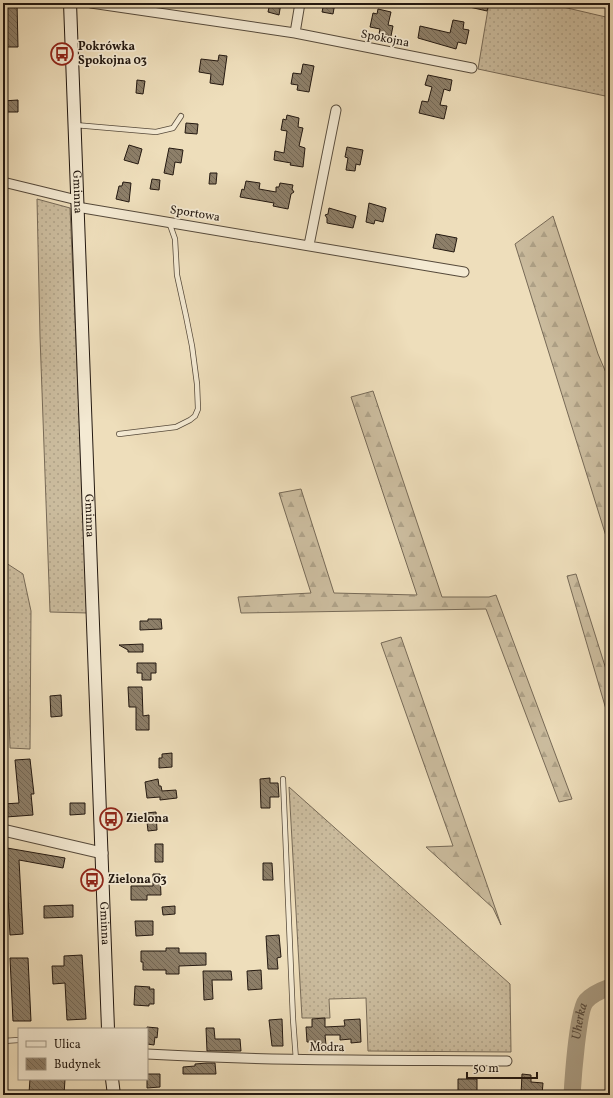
<svg xmlns="http://www.w3.org/2000/svg" width="613" height="1098" font-family="Vollkorn,serif">
	<defs>
		<pattern id="grass-dots" width="8" height="8" patternUnits="userSpaceOnUse"><rect width="8" height="8" fill="#cbbc9e"/><path d="M2 2h.1M6 6h.1" fill="none" stroke="#aea187" stroke-width="1.8" stroke-linecap="round"/></pattern>
		<pattern id="forest-firs" width="22" height="20" patternUnits="userSpaceOnUse"><rect width="22" height="20" fill="#cbbc9e"/><path d="M5 1l3.5 6h-7zM16 11l3.5 6h-7z" fill="#aea187"/></pattern>
		<pattern id="building-back-hatch" width="6" height="6" patternUnits="userSpaceOnUse"><rect width="6" height="6" fill="#8d7f69"/><path d="M-1 5l2 2M0 0l6 6M5-1l2 2" fill="none" stroke="#736755"/></pattern>
	</defs>
	<rect width="100%" height="100%" fill="#eedebb"/>
	<filter id="stains"><feTurbulence type="fractalNoise" baseFrequency=".005" numOctaves="4"/><feColorMatrix values="0 0 0 0 .2 0 0 0 0 .09 0 0 0 0 .02 0 0 0 .5 -.17"/></filter>
	<radialGradient id="worn" r=".72"><stop offset=".6" stop-color="#630" stop-opacity="0"/><stop offset="1" stop-color="#630" stop-opacity=".3"/></radialGradient>
	<path fill="url(#grass-dots)" stroke="#776a57" d="M489 3H546L610 18V97L478 69Z
		M37 199 70 208 88 613 50 612 40 336Z
		M3 561 23 574 31 611 30 749 10 748 7 662H3Z
		M289 787 510 984 511 1052 368 1051 366 998 329 999 330 1018H302Z"/>
	<path fill="url(#forest-firs)" stroke="#776a57" d="M553 216 598 354 610 382V549L515 244Z
		M373 391 442 597H489L496 595 572 799 559 802 486 609 241 613 238 597 311 593 279 493 301 489 334 593 417 595 351 397Z
		M576 574 610 682V723L567 576Z
		M401 637 501 925 493 908 426 847 453 846 381 643Z"/>
	<g fill="none" stroke-linecap="round" stroke-linejoin="round">
		<path stroke="#a99b81" stroke-width="17" id="s1" d="M572 1095C573 1079 578 1010 586 1001 592 994 602 990 610 987"/>
	</g>
	<path fill="url(#building-back-hatch)" stroke="#231810" d="M3 3H17L18 47H3Z
		M270 3H281L279 15 268 12Z
		M324 3H335L333 14 322 12Z
		M466 3H489L487 11 465 6Z
		M378 9 391 12 388 25 393 26 391 36 379 34 380 29 370 27 373 13 377 14Z
		M453 20 464 22 463 29 469 30 466 44 458 42 456 49 418 38 420 26 450 33Z
		M219 55 227 56 223 85 210 83 211 74 199 72 201 59 218 61Z
		M303 64 314 66 309 92 297 90 298 85 291 84 293 73 301 74Z
		M428 75 452 80 450 91 444 89 440 105 447 106 444 119 419 113 422 101 428 102 432 87 425 85Z
		M137 80 145 81 143 94 136 93Z
		M18 100V112H3V101Z
		M287 115 299 118 298 127 303 128 299 146 305 148 303 167 290 165 291 163 274 160 275 151 284 153 287 131 281 130 283 119 286 120Z
		M186 123 198 124 197 134 185 133Z
		M129 145 142 149 138 164 124 160Z
		M347 147 363 150 360 165 356 164 355 171 346 170 348 158 345 157Z
		M169 148 183 150 181 163 175 162 173 175 164 173Z
		M210 173H217L216 184H209Z
		M152 179 160 180 159 190 150 189Z
		M246 181 260 183 259 189 276 192V187H279L280 183 293 185 292 189 294 192 291 194 288 209 273 206 274 203 240 197 242 189 244 190Z
		M123 182 131 183 129 202 116 199 119 186H122Z
		M369 203 386 208 383 222 375 220 374 224 366 222Z
		M329 208 356 216 353 228 327 223V218L325 215 328 214Z
		M436 234 457 238 454 252 433 248Z
		M148 619H161L162 629 140 630V621H148Z
		M143 644V652H128V650L119 645Z
		M137 663H156V673H151V680H142V673H137Z
		M128 687H142L143 716 149 715V730H136V707H129Z
		M61 695 62 716 51 717 50 696Z
		M172 753V767L159 768V758H162V754Z
		M30 759 34 794H31L33 815 6 817V811H3V804L19 803 15 760Z
		M270 778V783H278L279 797H270V808H261L260 779Z
		M158 779 159 786H161L162 791 176 790 177 798 160 800V797L147 798 145 782Z
		M70 803H85V814L70 815Z
		M156 812 157 830 148 831 146 813Z
		M155 844H163V862H155Z
		M7 848 65 858 63 868 19 860 23 934 10 935 6 858Z
		M263 863H272L273 880H263Z
		M153 874H160L161 895H147V900H131V886H153Z
		M73 905V917L44 918V906Z
		M175 906V914L163 915 162 907Z
		M135 921H153V935L136 936Z
		M279 935 281 957 277 958 278 969H268L266 936Z
		M166 948H179V953H206V965L179 966V974H166V970H143V962H141V951H166Z
		M82 955 86 1019 67 1020 65 983 53 984 52 966H64V956Z
		M10 958H28L31 1021H13Z
		M261 970 262 989 248 990 247 971Z
		M203 971H231L232 980H212L213 999 204 1000Z
		M135 986 150 987 149 989H154V1004H149V1006L134 1005Z
		M325 1018V1027L345 1026 344 1020 360 1019 361 1042 351 1043V1039L340 1040V1035H325L326 1045H316V1042H307L306 1027H312V1019Z
		M282 1019 283 1046H272L269 1020Z
		M147 1027 158 1028 157 1038 155 1037 154 1045 147 1044Z
		M206 1028H214L215 1039H240L241 1051H207Z
		M207 1063H215L216 1074H183V1067L195 1066V1064Z
		M147 1074H160V1087L147 1088Z
		M522 1074 531 1075V1082L543 1083 542 1095H521Z
		M30 1079H65L64 1095 29 1093Z
		M458 1079H477V1091L458 1092Z"/>
	<g fill="none" stroke-linecap="round" stroke-linejoin="round">
		<g stroke="#564a3b" stroke-width="6">
			<path id="service" d="M75 125 156 132 173 128 181 116
				M119 434 176 427 190 420 195 416 198 409 197 384 192 346 186 316 177 275 175 239 169 222
				M283 779 293 1019 296 1060
				M3 1041 19 1040"/>
		</g>
		<g stroke="#564a3b" stroke-width="11">
			<path id="minor" d="M91 3 295 33 472 68
				M295 33 300 3
				M3 182 77 200
				M77 207 464 272
				M309 245 336 110
				M147 1054C267 1061 387 1060 507 1061"/>
		</g>
		<g stroke="#564a3b" stroke-width="13">
			<path id="tertiary" d="M3 830 102 853"/>
		</g>
		<g stroke="#231810" stroke-width="14">
			<g id="secondary">
				<path id="s2" d="M70 3 108 1029"/>
				<path d="M112 1079 114 1095"/>
			</g>
		</g>
		<use href="#service" stroke="#f4ead3" stroke-width="4.5"/>
		<use href="#minor" stroke="#f4ead3" stroke-width="9"/>
		<use href="#tertiary" stroke="#f4ead3" stroke-width="11"/>
		<use href="#secondary" stroke="#f4ead3" stroke-width="12"/>
	</g>
	<defs>
		<g id="bus-ring" transform="scale(1.15)"><circle r="9.5" fill="#f4ead3" stroke="#8f2418" stroke-width="1.5"/><path d="M-5-6H5V4H4V6H2V4H-2V6H-4V4H-5ZM-3.5-4V0h7V-4ZM-3.5 1.2v1.5H-2V1.2ZM2 1.2v1.5H3.5V1.2Z" fill="#8f2418"/></g>
	</defs>
	<g fill-rule="evenodd">
		<use href="#bus-ring" x="62" y="54"/>
		<use href="#bus-ring" x="111" y="819"/>
		<use href="#bus-ring" x="92" y="880"/>
	</g>
	<g text-anchor="middle" dominant-baseline="central" stroke-width="3.5" stroke-linejoin="round" paint-order="stroke">
		<g font-size="12" fill="#231810" stroke="#f4ead3">
			<text transform="translate(385 39) rotate(11)">Spokojna</text>
			<text stroke="none"><textPath href="#s2" startOffset="189">Gminna</textPath></text>
			<text transform="translate(195 214) rotate(9)">Sportowa</text>
			<text stroke="none"><textPath href="#s2" startOffset="513">Gminna</textPath></text>
			<text stroke="none"><textPath href="#s2" startOffset="921">Gminna</textPath></text>
			<text x="327" y="1048">Modra</text>
		</g>
		<g font-size="12" font-weight="bold" fill="#231810" stroke="#f4ead3" text-anchor="start">
			<text x="78" y="47">Pokrówka<tspan x="78" dy="14">Spokojna 03</tspan></text>
			<text x="126" y="819">Zielona</text>
			<text x="108" y="880">Zielona 03</text>
		</g>
		<g font-size="13" font-style="italic" fill="#594c3d" stroke="#f4ead3">
			<text stroke="none"><textPath href="#s1" startOffset="74">Uherka</textPath></text>
		</g>
	</g>
	<rect width="613" height="1098" fill="none" stroke="#eedebb" stroke-width="16"/>
	<rect x="4" y="4" width="605" height="1090" fill="none" stroke="#231810" stroke-width="2"/>
	<rect x="8" y="8" width="597" height="1082" fill="none" stroke="#231810"/>
	<rect x="18" y="1028" width="130" height="52" fill="#f4ead3" stroke="#a09685"/>
	<rect x="26" y="1041" width="20" height="6" fill="#f4ead3" stroke="#a09685"/>
	<text x="54" y="1048" font-size="12" fill="#231810">Ulica</text>
	<rect x="26" y="1058" width="20" height="12" fill="url(#building-back-hatch)" stroke="#a09685"/>
	<text x="54" y="1068" font-size="12" fill="#231810">Budynek</text>
	<path d="M467 1072v6h70v-6" fill="none" stroke="#231810" stroke-width="2"/>
	<text x="473" y="1072" font-size="12" fill="#231810" stroke="#f4ead3" stroke-width="3" paint-order="stroke">50 m</text>
	<rect width="100%" height="100%" filter="url(#stains)"/>
	<rect width="100%" height="100%" fill="url(#worn)"/>
</svg>
